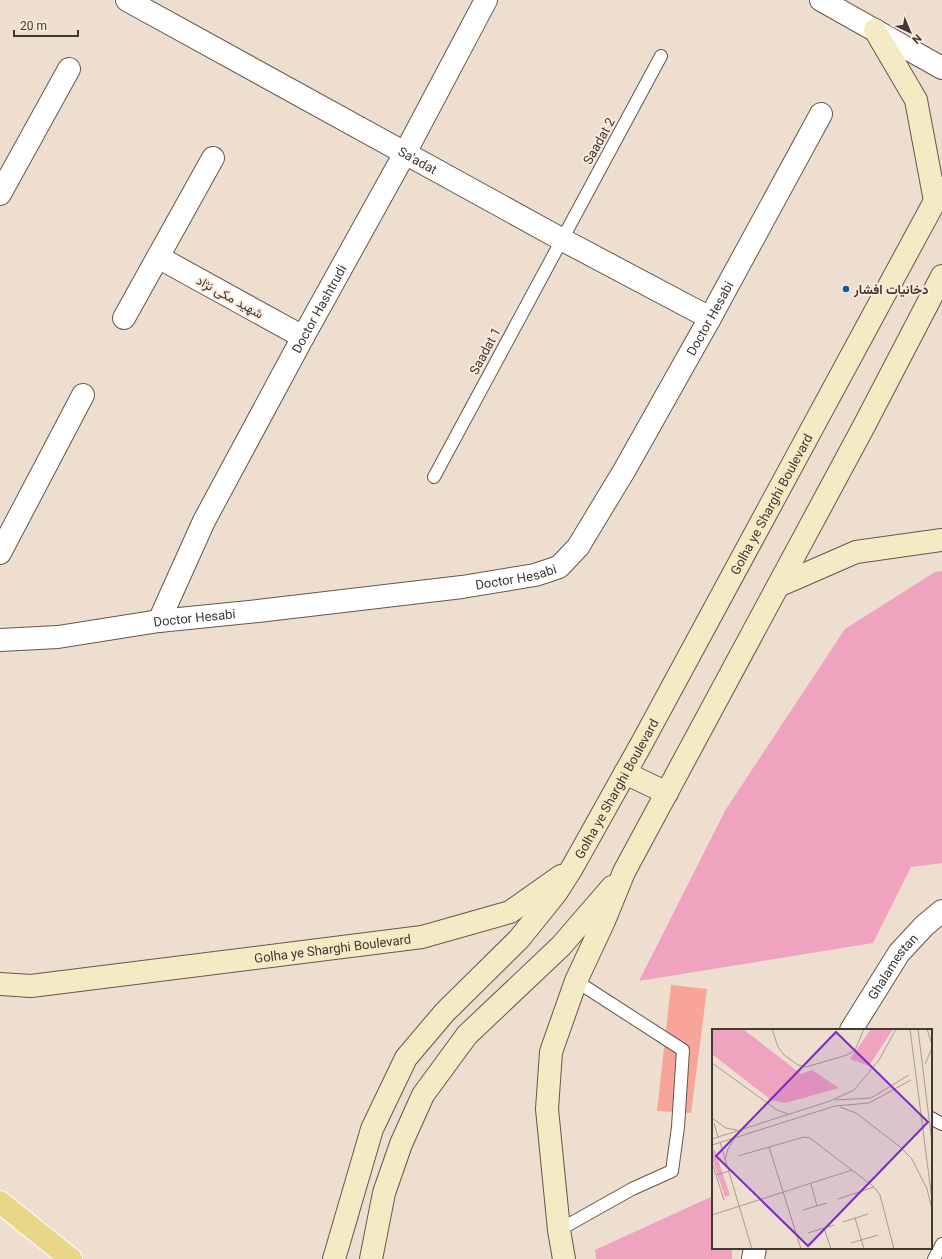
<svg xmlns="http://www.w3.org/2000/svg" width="942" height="1259" font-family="Roboto,Vazirmatn,sans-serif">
	<rect width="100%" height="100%" fill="#eeded0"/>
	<path fill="#f0a3bf" d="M942 571V863L911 867 873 943 639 981 726 809 845 629 935 572Z
		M713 1196V1248H732V1259H596L595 1250Z"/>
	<path fill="#f6a598" d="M671 985 707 989 691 1113 657 1111Z"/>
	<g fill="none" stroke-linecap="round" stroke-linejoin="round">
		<g stroke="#64574b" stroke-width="14">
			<path id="service" d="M434 477 661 56
				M931 1118 942 1124
				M559 1230 632 1189 672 1171 678 1127 683 1050 576 981
				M934 1259 942 1244"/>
		</g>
		<g stroke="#64574b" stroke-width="24">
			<g id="minor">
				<path id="s1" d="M127 0 561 239 710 318"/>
				<path d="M0 194 69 69"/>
				<path d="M158 257 303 337"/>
				<path d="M124 318 213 158"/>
				<path d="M0 553 83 395"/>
				<path id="s2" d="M0 640 58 637 159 621 258 611 462 587 535 575 559 567 578 547 624 471 710 318 821 114"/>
				<path id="s3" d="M851 1030 899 953 924 926 942 911"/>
				<path d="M753 1259 755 1248"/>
			</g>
		</g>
		<g stroke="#64574b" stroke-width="24">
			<g id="tertiary">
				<path d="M821 0 942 68"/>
				<path id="s4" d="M159 621 204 521 303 337 405 153 486 0"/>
			</g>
		</g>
		<g stroke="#64574b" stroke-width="24">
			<g id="secondary">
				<path d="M875 30 916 100 935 201"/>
				<path d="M778 586 856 552 942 540"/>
				<path d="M625 773 667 793"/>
				<path id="s5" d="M0 984 31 986 422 937 510 912 561 876"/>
				<path id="s6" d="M334 1259 372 1129 406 1058 445 1012 519 939 556 893 572 868 643 741 942 188"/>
				<path d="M371 1259 384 1193 401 1144 423 1095 467 1035 561 946 612 887"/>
				<path d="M564 1259 559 1230 547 1109 551 1052 576 981 604 921 624 872 864 426 942 276"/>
			</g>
		</g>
		<g stroke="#fff" stroke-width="24">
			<path id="primary" d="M0 1202 71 1259"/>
		</g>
		<use href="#service" stroke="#fff" stroke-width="12"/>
		<use href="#minor" stroke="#fff" stroke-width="22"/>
		<use href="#tertiary" stroke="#fff" stroke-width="22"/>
		<use href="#secondary" stroke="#f4ebc4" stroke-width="22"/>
		<use href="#primary" stroke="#e9d689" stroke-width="22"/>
	</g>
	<circle fill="#1757a8" stroke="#fbebdd" stroke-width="1.5" cx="846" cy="289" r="4"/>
	<g text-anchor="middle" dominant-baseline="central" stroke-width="4" stroke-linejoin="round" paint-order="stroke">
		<g font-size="13" fill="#3f3833" stroke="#fbebdd">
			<text transform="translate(599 141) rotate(-61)">Saadat 2</text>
			<text stroke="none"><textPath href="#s1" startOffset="332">Sa'adat</textPath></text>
			<text transform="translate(230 297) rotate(29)">شهید مکی نژاد</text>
			<text stroke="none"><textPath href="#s4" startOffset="351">Doctor Hashtrudi</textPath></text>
			<text stroke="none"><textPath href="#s2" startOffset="856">Doctor Hesabi</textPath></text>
			<text transform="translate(485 351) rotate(-62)">Saadat 1</text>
			<text stroke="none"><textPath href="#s6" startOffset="882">Golha ye Sharghi Boulevard</textPath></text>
			<text stroke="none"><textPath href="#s2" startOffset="520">Doctor Hesabi</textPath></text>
			<text stroke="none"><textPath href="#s2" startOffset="196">Doctor Hesabi</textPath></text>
			<text stroke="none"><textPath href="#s6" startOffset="558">Golha ye Sharghi Boulevard</textPath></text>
			<text stroke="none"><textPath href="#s5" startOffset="335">Golha ye Sharghi Boulevard</textPath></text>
			<text stroke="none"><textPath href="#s3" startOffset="76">Ghalamestan</textPath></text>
		</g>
		<g font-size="13" font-weight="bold" fill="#3f3833" stroke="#fbebdd" text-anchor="start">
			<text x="854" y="289">دخانیات افشار</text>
		</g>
	</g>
	<g transform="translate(712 1029)">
		<rect width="220" height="220" fill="#eeded0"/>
		<path d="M0 0H31L89 45 100 41 127 59 73 74 59 71 0 25ZM159 0H181L157 37 138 30ZM0 120 3 121 18 166 13 168 0 129Z" fill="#f0a3bf"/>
		<path fill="none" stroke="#a89c91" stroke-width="1" d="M60 0 66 18 72 26 86 36 94 38 135 26 143 21 152 0M198 0 220 171M206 0 220 114M215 0 220 16M0 34 65 81 76 85M213 35 220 19M123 71 159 69 197 46M128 78 144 84 187 117 200 130 215 160 220 180M0 89 14 99 25 101M2 94 6 108M0 110 118 72 142 61 167 31 184 0M8 113 40 220M0 116 123 77 157 74 199 51M57 118 89 220M26 127 92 108 98 109 162 158 168 166 182 220M13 131 16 120 23 108M0 133 4 146 17 142M4 146 12 171M99 155 105 177M126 170 162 158M91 181 115 174M0 186 140 141M143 189 152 220M131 193 156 185M112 199 119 220M96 204 122 196M139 214 166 206"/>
		<path fill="#7b2cbf" fill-opacity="0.15" stroke="#7b2cbf" stroke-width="2" d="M124 3 216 93 96 217 4 127Z"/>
		<rect width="220" height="220" fill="none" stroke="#3f3833" stroke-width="2"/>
	</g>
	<g transform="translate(910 32) rotate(136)" stroke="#fbebdd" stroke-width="3" paint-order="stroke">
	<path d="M0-3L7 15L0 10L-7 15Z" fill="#3f3833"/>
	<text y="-6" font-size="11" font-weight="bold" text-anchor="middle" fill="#3f3833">N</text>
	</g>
	<path d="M14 30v6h64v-6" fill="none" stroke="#3f3833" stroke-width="2"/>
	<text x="20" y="30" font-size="12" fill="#3f3833" stroke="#fbebdd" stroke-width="3" paint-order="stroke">20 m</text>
</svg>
